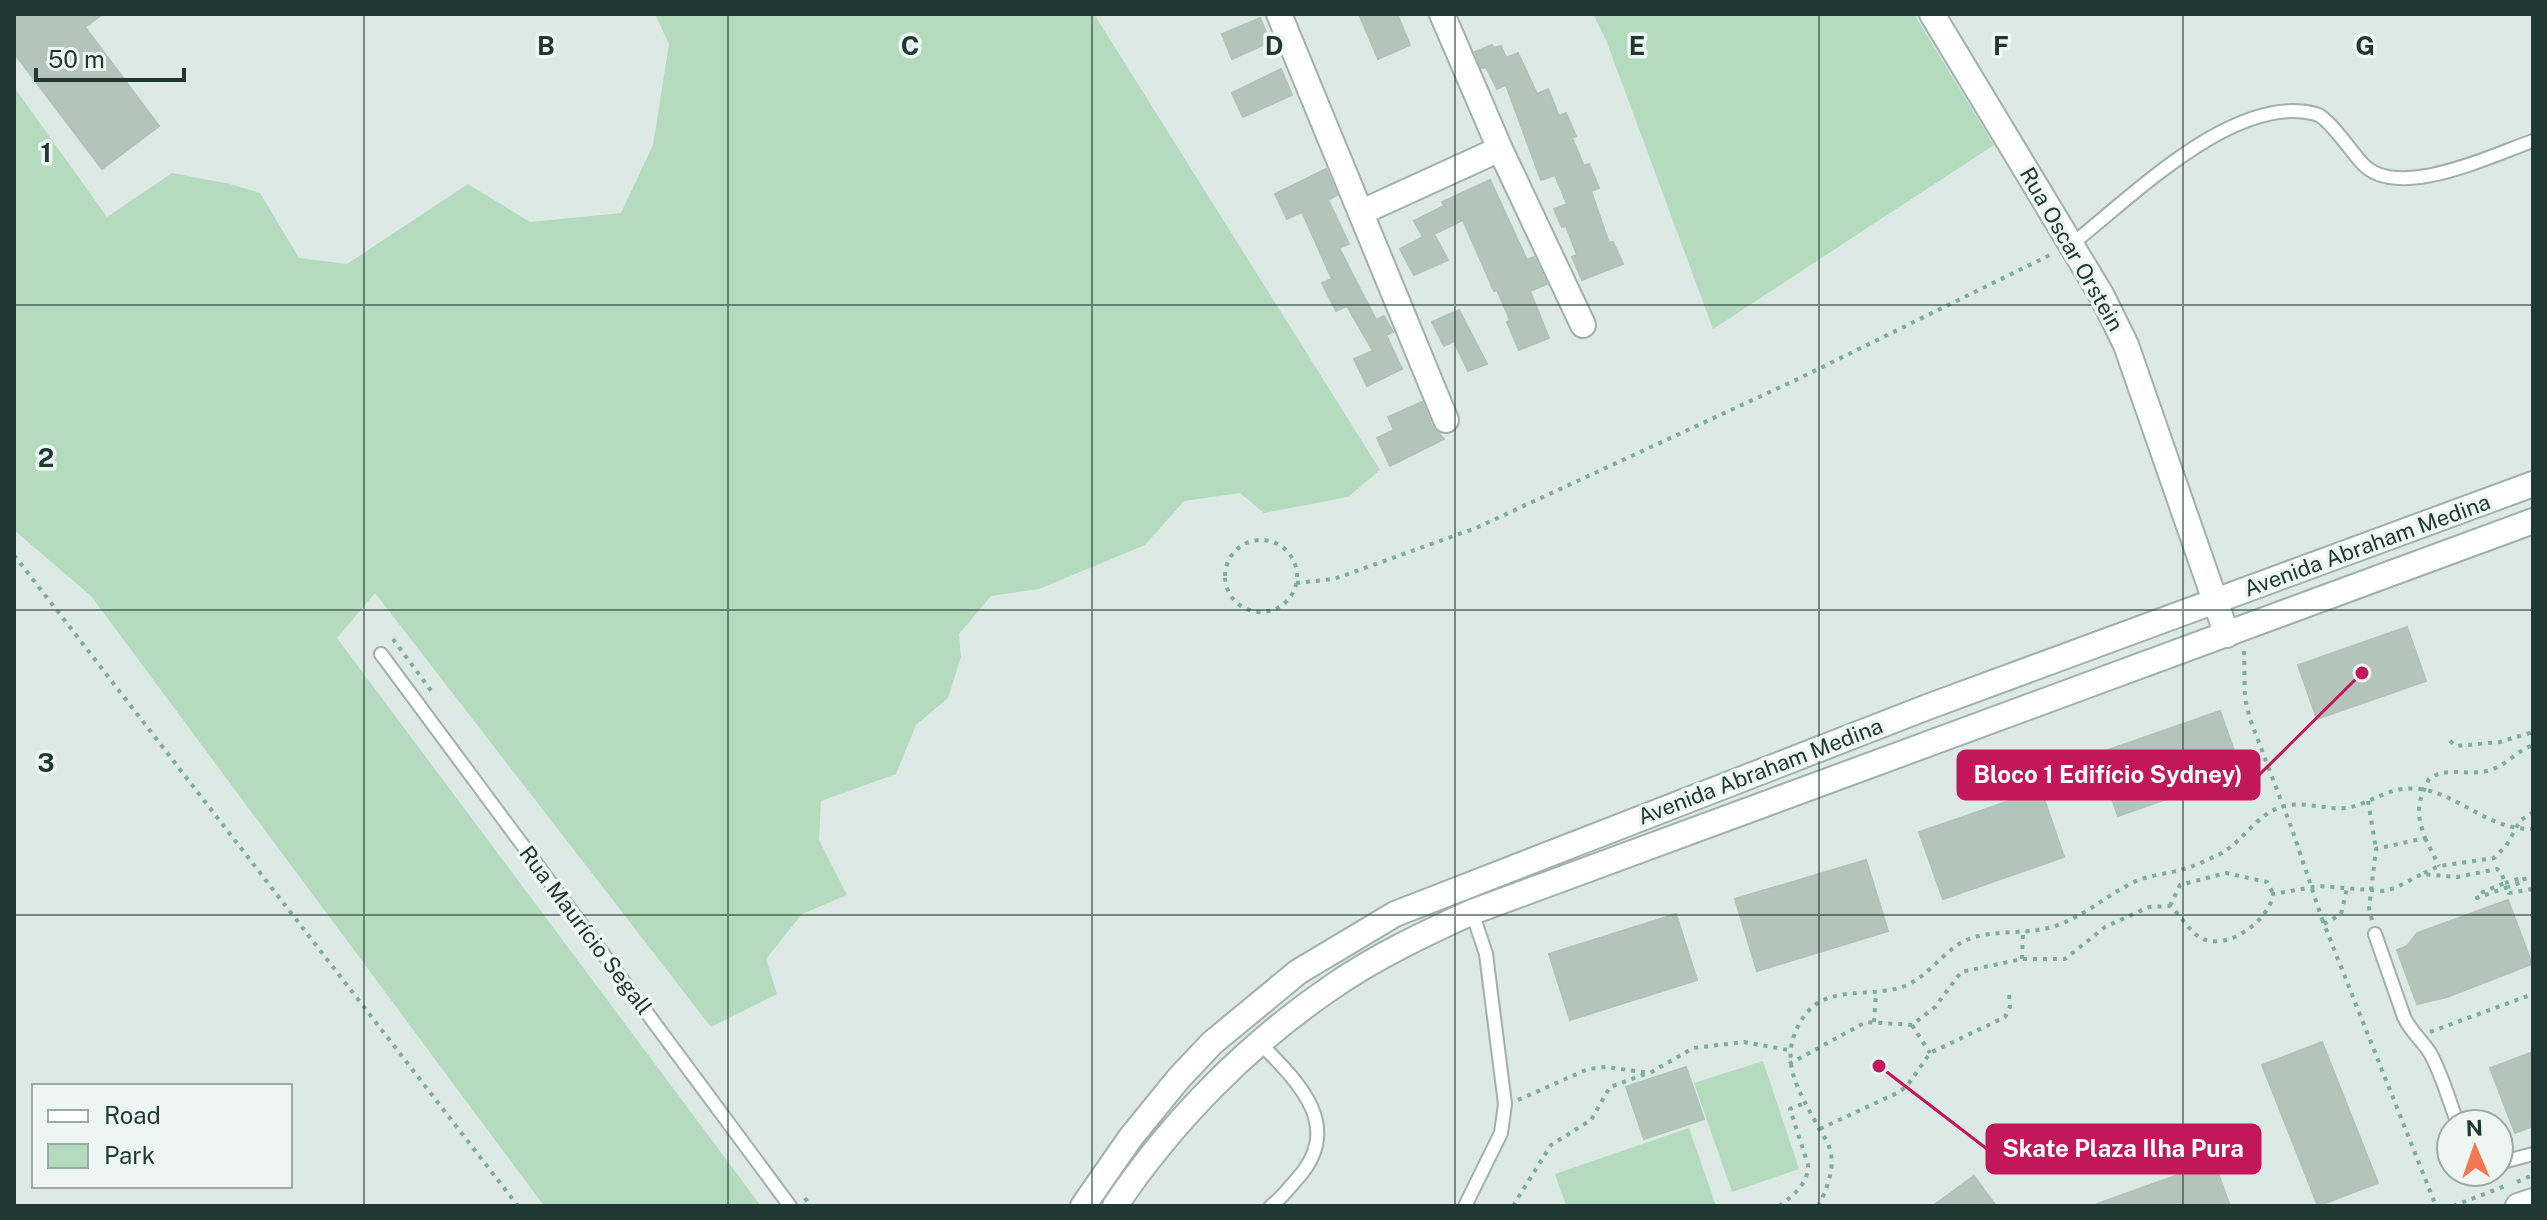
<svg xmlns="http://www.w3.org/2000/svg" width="2547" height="1220" font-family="'Public Sans',sans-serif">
	<rect width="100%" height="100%" fill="#dde9e4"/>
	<path fill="#b5dbbf" d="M655 14H1094L1380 470 1348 497 1264 513 1240 493 1184 501 1145 545 1039 589 991 596 959 634 961 657 948 698 916 725 896 774 821 801 819 840 847 895 802 914 766 959 777 994 711 1027 375 593 337 638 761 1206H544L91 596 14 530V87L107 217 172 173 230 184 260 193 299 258 347 264 468 184 530 222 621 213 653 145 669 44Z
		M1593 14H1914L1994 145 1713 329 1606 40Z
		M1763 1061 1799 1169 1732 1192 1694 1083Z
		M1689 1128 1716 1206H1566L1555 1174Z"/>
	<path fill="#b3c4bc" stroke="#b0c3bb" stroke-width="2" d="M14 14H103L85 27 159 126 102 169 14 53Z
		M1359 14H1397L1410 45 1378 59Z
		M1260 18 1270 42 1232 59 1222 34Z
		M1492 45 1494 48 1501 46 1506 58 1518 53 1537 94 1548 89 1559 116 1566 113 1576 136 1572 138 1584 166 1589 164 1599 188 1591 191 1609 243 1613 242 1623 264 1582 280 1572 257 1577 255 1566 226 1562 227 1554 209 1567 204 1555 175 1541 180 1506 85 1497 89 1486 67 1481 68 1475 52Z
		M1281 69 1292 95 1243 117 1232 93Z
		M1326 169 1337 195 1328 200 1349 244 1339 248 1376 320 1384 316 1393 332 1386 335 1402 369 1367 386 1354 359 1373 351 1347 306 1336 311 1322 283 1332 279 1302 212 1287 219 1275 194Z
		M1490 180 1527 260 1534 257 1547 284 1530 291 1549 338 1519 350 1507 322 1510 320 1497 290 1494 291 1463 220 1434 234 1448 260 1414 275 1400 249 1423 237 1414 221 1444 206 1442 202Z
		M1459 310 1487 364 1468 371 1454 341 1444 346 1432 322Z
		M1422 402 1432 426 1444 439 1390 466 1377 438 1394 430 1388 417Z
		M2407 627 2426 681 2317 719 2298 665Z
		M2220 711 2242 773 2118 816 2096 754Z
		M2041 790 2064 857 1943 899 1919 832Z
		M1866 860 1888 931 1757 971 1735 899Z
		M2508 900 2532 964 2447 997 2417 1004 2397 950 2407 946 2417 933Z
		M1676 914 1697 980 1570 1020 1549 954Z
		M2322 1042 2378 1183 2318 1206 2262 1065Z
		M2533 1052V1126L2515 1133 2490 1068Z
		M1686 1067 1704 1119 1644 1139 1626 1087Z
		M2214 1162 2230 1206H2097V1204Z
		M1974 1176 1996 1206H1933Z"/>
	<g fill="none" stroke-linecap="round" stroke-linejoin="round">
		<g stroke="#a0b0ab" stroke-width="16">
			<path id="lane" d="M2072 244C2132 197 2235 92 2316 114 2328 117 2351 151 2361 162 2395 203 2492 155 2533 141
				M381 654 790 1206
				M2375 934 2404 1017C2411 1032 2422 1040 2430 1053 2442 1074 2449 1101 2458 1124
				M1259 1042C1298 1082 1345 1126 1297 1179 1289 1188 1281 1199 1271 1206
				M2499 1163 2533 1154
				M1465 1206 1501 1133 1505 1104 1486 954 1472 912"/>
		</g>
		<g stroke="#a0b0ab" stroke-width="28">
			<path id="street" d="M1279 14 1446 420
				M1442 14 1500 149 1583 325
				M1932 14 2102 296 2126 345 2227 635
				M1362 212 1500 149
				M1083 1206 1131 1137 1179 1078 1212 1043 1298 972 1395 914 1930 706 2533 484
				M1115 1206C1172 1121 1248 1044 1332 987 1375 957 1424 934 1472 912L2533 521
				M2518 1206 2533 1201"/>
		</g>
		<path stroke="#7dad9d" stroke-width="4" stroke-dasharray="4 6" stroke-linecap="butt" d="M1225 576a36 36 0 1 1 72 0a36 36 0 1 1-72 0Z
			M14 555 518 1206
			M1296 583 1334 579 1476 528 1800 378 2054 253
			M393 639 432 692
			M2244 651 2245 699 2250 719 2293 832
			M2450 741 2456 746 2500 742 2533 732
			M2368 801 2376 849
			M2425 838 2439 866
			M2424 873 2439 866 2494 858 2506 846 2520 821 2533 812
			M2505 883 2524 877 2525 881 2508 887
			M2170 906 2180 885 2226 873 2267 882 2273 893
			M2322 919 2436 1206
			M2372 920 2369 908 2376 849 2425 838C2416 812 2417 803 2429 779 2447 766 2467 776 2487 771 2505 767 2516 751 2533 745
			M2324 924 2341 914 2347 888
			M2022 959 2023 932
			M1874 1022 1876 992
			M1912 1025 1930 1053
			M2430 1032 2533 994
			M1789 1064 1866 1022 1912 1025 1935 1007 1961 972 2022 959H2065L2105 927 2149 907 2170 906C2181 915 2189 932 2201 938 2227 952 2270 920 2273 894L2319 886 2383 891 2395 888 2422 874 2457 877 2497 869 2501 872 2505 883 2478 894 2477 898 2508 887 2509 893 2533 889
			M1518 1100 1588 1069 1606 1067 1650 1073 1693 1048 1744 1042 1788 1050
			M1820 1129 1899 1092 1907 1086 1930 1053 2005 1017 2010 1007 2009 993
			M2517 1182 2533 1175
			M805 1198 810 1206
			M1513 1206 1551 1145 1591 1120 1610 1087 1648 1073
			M1779 1206C1794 1195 1808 1184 1808 1165L1790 1109 1805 1103
			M1818 1206C1826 1192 1834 1171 1831 1154 1830 1145 1823 1135 1818 1127 1799 1090 1777 1061 1801 1021 1825 979 1877 1002 1911 983 1932 972 1946 948 1969 939 1995 929 2026 935 2052 927 2082 918 2104 897 2132 883 2150 874 2171 874 2190 867 2199 864 2209 859 2218 855 2243 843 2257 812 2285 806 2305 801 2325 810 2345 808 2363 806 2379 794 2397 790 2448 779 2479 830 2533 829
			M2453 1206 2508 1185"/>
		<use href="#lane" stroke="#fff" stroke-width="12"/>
		<use href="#street" stroke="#fff" stroke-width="24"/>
		<path stroke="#7dad9d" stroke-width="4" stroke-dasharray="4 6" stroke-linecap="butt" d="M2293 832 2322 919"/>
	</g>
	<path fill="none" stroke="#1f3831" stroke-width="2" stroke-opacity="0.55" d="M364 14V1206M728 14V1206M1092 14V1206M1455 14V1206M1819 14V1206M2183 14V1206M14 305H2533M14 610H2533M14 915H2533"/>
	<g text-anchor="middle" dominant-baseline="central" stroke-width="7" stroke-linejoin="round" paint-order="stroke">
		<g font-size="22" fill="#1f3831" stroke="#edf6f2">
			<text transform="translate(2072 249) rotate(60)">Rua Oscar Orstein</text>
			<text transform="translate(2367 545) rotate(-20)">Avenida Abraham Medina</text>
			<text transform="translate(1760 771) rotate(-21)">Avenida Abraham Medina</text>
			<text transform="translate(586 930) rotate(53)">Rua Maurício Segall</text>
		</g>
	</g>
	<g font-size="26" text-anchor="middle" font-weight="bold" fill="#1f3831" stroke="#edf6f2" stroke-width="7" stroke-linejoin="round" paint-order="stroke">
		<text x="546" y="55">B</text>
		<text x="910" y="55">C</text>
		<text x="1274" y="55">D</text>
		<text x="1637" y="55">E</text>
		<text x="2001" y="55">F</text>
		<text x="2365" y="55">G</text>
		<text x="46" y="162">1</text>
		<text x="46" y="467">2</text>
		<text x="46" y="772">3</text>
	</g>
	<path fill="none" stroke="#c2185b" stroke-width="3" d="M2362 673L2259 775M1879 1066L1987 1149"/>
	<g fill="#c2185b" stroke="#edf6f2" stroke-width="3">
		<circle cx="2362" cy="673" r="8"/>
		<circle cx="1879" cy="1066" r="8"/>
	</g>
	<g fill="#c2185b" stroke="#c2185b" stroke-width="3">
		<rect x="1958" y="751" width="301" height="48" rx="8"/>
		<rect x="1987" y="1125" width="273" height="48" rx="8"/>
	</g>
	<g font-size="24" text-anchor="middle" font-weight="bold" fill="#fff">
		<text x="2108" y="783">Bloco 1 Edifício Sydney)</text>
		<text x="2123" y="1157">Skate Plaza Ilha Pura</text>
	</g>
	<rect width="2547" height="1220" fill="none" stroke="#1f3831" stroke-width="32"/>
	<rect x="32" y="1084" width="260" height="104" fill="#edf6f2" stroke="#9baaa5" stroke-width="2"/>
	<rect x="48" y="1110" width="40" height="12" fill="#ffffff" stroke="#9baaa5" stroke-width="2"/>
	<text x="104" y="1124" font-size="24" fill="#1f3831">Road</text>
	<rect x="48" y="1144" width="40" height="24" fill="#b5dbbf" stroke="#9baaa5" stroke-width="2"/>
	<text x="104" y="1164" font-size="24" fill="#1f3831">Park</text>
	<g transform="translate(2475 1148) rotate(358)"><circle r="38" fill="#edf6f2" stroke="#9baaa5" stroke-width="2"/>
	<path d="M0-6L14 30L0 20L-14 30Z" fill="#f37752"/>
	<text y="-12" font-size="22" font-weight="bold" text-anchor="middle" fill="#1f3831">N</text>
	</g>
	<path d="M36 68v12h148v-12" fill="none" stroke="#1f3831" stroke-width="4"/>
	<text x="48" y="68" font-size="24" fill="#1f3831" stroke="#edf6f2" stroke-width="6" paint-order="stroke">50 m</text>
</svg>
